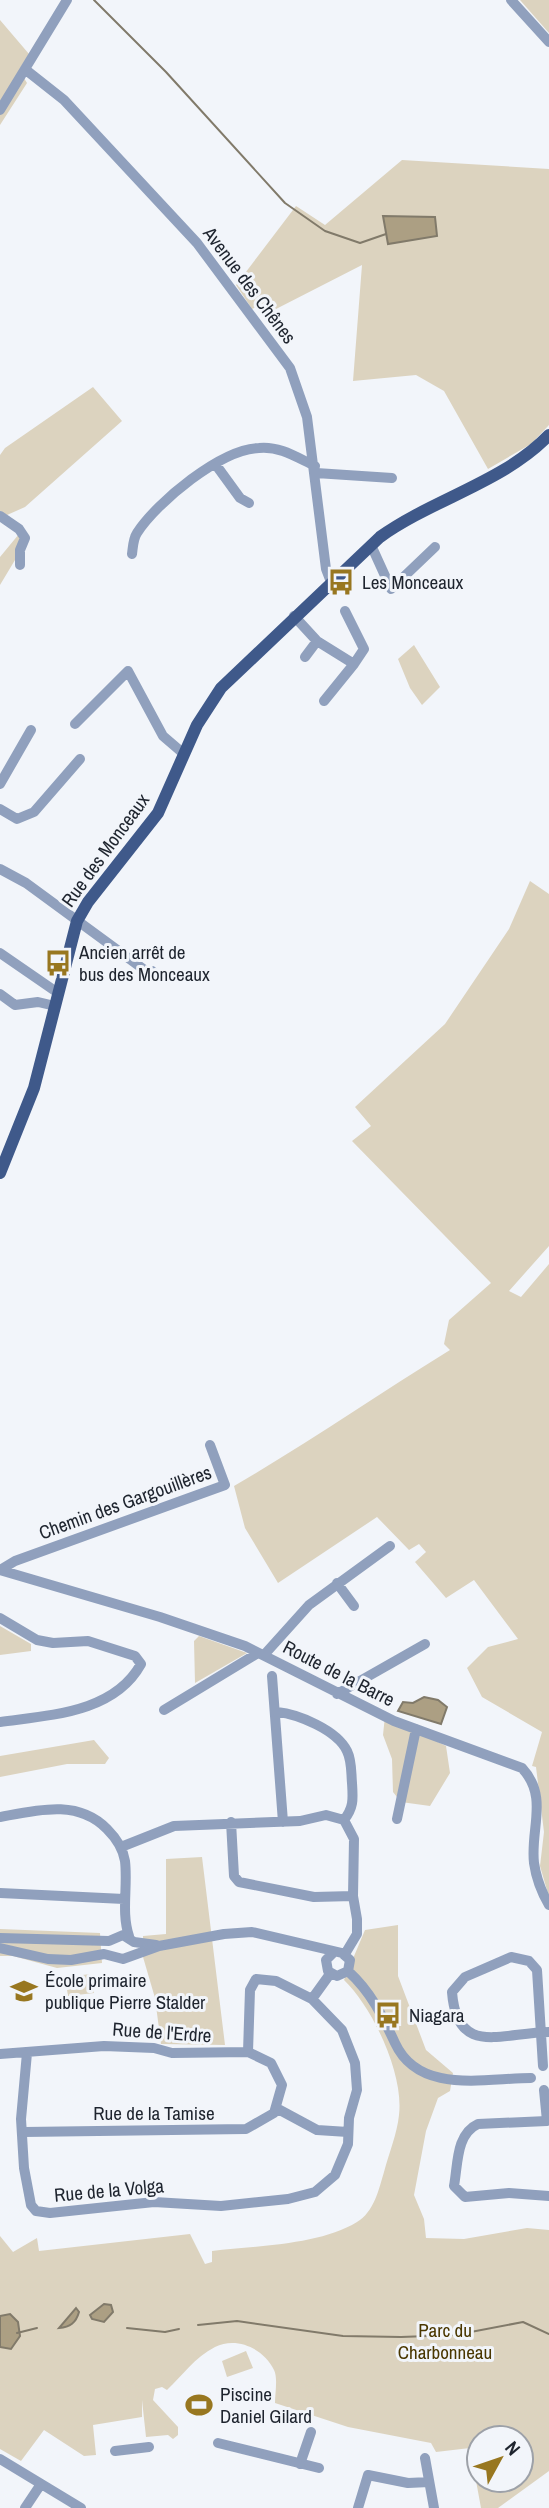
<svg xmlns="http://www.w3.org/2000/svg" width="549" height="2508" font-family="'Archivo Narrow',sans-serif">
	<rect width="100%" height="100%" fill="#f2f5fa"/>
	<path fill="#dcd3bf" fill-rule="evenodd" d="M520 0H549V33Z
		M0 20 29 54 19 70 27 83 0 125Z
		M402 160 549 169V425L531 444 488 469 444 391 416 375 353 381 362 265 276 309 269 301 252 309 236 285 296 206 325 225Z
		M93 387 122 421 25 507 7 515 0 511V455L5 448Z
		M19 534 24 545 0 585V557Z
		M414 645 440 687 422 705 410 688 398 659Z
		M530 881 549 894V1246L509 1291 521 1297 549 1264V1897L540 1866 544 1832 536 1767 532 1766 542 1732 482 1697 467 1668 488 1647 518 1639 474 1580 446 1598 415 1562 426 1552 419 1544 409 1550 377 1517 278 1583 245 1528 234 1486C308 1443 377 1395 450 1350L444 1344 449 1320 491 1283 352 1141 371 1126 355 1107 445 1024 509 929Z
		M0 1626 31 1644V1651L0 1655Z
		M199 1636 247 1653 195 1683 194 1641Z
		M385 1716 446 1746 450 1773 430 1806 401 1802 393 1792 392 1759 383 1735Z
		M94 1740 109 1758 105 1764H67L0 1777V1756Z
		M202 1857 225 2045 161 2044 155 1998 143 1957V1936L166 1934V1859Z
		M398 1925V1976L426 2050 453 2073 450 2091 438 2098 426 2131 414 2195 424 2219 426 2238 464 2239 527 2228 549 2230V2471L498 2508H481L470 2448 436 2452 431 2443 348 2427 275 2403C275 2393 278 2378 274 2370 264 2349 237 2336 215 2347 195 2357 182 2376 167 2390L162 2387 155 2389 153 2400 178 2427V2435L173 2439 168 2435 146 2437 142 2400V2417L93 2425 96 2455 84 2456 44 2430 21 2461 0 2449V2236L13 2252 37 2238 39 2251 190 2234 205 2264 212 2262V2251C255 2246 320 2245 357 2222 374 2212 379 2189 384 2172 389 2153 397 2134 399 2115 404 2074 373 2008 344 1980L365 1930ZM479 2438H521V2480H479Z
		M0 1929 100 1933 102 1963 57 1968 13 1956H0Z
		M91 1974 94 1993 68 1996 65 1977Z
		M246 2351 253 2368 227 2377 222 2361Z"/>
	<path fill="#ac9f83" stroke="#817a6a" stroke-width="2" d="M383 216 435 217 437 236 388 244Z
		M424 1697 438 1700 447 1707 441 1724 398 1711 403 1702 413 1703Z
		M104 2304 111 2305 113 2312 104 2322 92 2319 90 2315Z
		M76 2308 79 2312C76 2323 70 2327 59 2328Z
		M10 2314 18 2322 20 2336 11 2349 0 2347V2316Z"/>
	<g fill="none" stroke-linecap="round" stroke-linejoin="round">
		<path stroke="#817a6a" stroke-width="2" d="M94 0 166 72 285 203 325 231 360 243 386 234
			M198 2325 237 2321 343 2336 401 2337 455 2335 523 2322 549 2334
			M127 2328 165 2332 179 2329
			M17 2333 37 2328"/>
		<path stroke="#90a0bd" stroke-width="10" d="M511 0 549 42
			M26 70 64 100 197 243 290 368 307 417 326 569 331 582
			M0 110 67 0
			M216 465 240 498 249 503
			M316 473 392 478
			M0 516 19 529 25 538 20 550V565
			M371 545 391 589 435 547
			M132 554C133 547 133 539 137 533 157 502 221 449 259 448 280 446 296 457 315 466
			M345 611 364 649 354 664
			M294 616 317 641 354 664 324 701
			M305 657 317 641
			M75 724 128 671 163 736 184 754
			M0 784 31 730
			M0 809 17 819 34 812 80 759
			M0 869 26 883 146 971H152
			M0 953 58 993
			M0 994 15 1005 38 1002 55 1006
			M0 1570 160 1617 245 1646 394 1721 522 1768C549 1797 530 1829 534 1863 536 1877 542 1893 549 1905
			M0 1570 15 1561 225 1485 210 1445
			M337 1583 354 1606
			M0 1618 37 1640 53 1643 88 1641 135 1656 141 1664C114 1713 50 1715 0 1722
			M264 1655 309 1605 390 1546
			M272 1676 283 1822
			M337 1694 425 1644
			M164 1710 258 1653
			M277 1712C298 1714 337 1730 347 1751 352 1761 351 1772 352 1783 353 1799 354 1807 344 1820
			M0 1817C37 1810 78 1799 107 1829 116 1838 123 1848 125 1861 128 1887 121 1912 129 1936
			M397 1819 416 1729
			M231 1822 234 1876 239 1882 314 1897 353 1896
			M121 1847 174 1826 300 1821 326 1815 344 1820 354 1839 353 1896 357 1919V1934L345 1954
			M0 1893 124 1899
			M0 1938 109 1941 123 1935 134 1942 156 1945
			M0 1948 48 1959 71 1960 104 1954 123 1959 159 1946 224 1934 252 1932 342 1953 350 1960 348 1971
			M333 1953 326 1960 328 1971 337 1976 348 1971
			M348 1971C371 1992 382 2015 395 2043 419 2095 485 2078 531 2078
			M312 1999 330 1974
			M27 2053 21 2119 24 2168 31 2205 36 2211 50 2213 154 2202 221 2206 288 2199 315 2192 335 2175 348 2144 349 2118 357 2090 355 2063 342 2030 312 1999 276 1981 256 1979 250 1990 248 2052
			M0 2054 104 2046 154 2048 172 2053 248 2052 271 2063 282 2085 274 2113 246 2129 24 2132
			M543 2066 537 1970 529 1961 511 1957 465 1977 452 1992C457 2057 500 2033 549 2032
			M544 2090 547 2121 478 2124C456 2134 458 2164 454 2186L465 2197 509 2193 549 2196
			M278 2109 317 2130 348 2132
			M218 2443 319 2468
			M115 2451 149 2447
			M425 2458 434 2508
			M0 2459 81 2508
			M300 2464 311 2432
			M25 2508 41 2484
			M358 2508 368 2475 408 2483 429 2482"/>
		<path stroke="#3f598a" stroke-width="12" d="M0 1173 34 1088 77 921 88 902 158 813 197 725 221 688 380 537C433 499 504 482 549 435"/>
	</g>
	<defs>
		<g id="bus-bare" transform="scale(2.1)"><path d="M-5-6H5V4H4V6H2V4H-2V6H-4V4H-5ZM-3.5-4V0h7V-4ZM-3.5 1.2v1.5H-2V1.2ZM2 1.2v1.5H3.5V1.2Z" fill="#987720" stroke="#f2f5fa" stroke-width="2.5" paint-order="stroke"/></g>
		<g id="school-bare" transform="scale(2.1)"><path d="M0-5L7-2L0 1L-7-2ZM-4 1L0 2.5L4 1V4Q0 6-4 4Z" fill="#987720" stroke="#f2f5fa" stroke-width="2.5" paint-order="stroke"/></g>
		<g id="stadium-bare" transform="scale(2.1)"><path d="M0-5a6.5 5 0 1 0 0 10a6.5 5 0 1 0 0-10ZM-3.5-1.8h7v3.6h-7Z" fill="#987720" stroke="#f2f5fa" stroke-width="2.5" paint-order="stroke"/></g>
	</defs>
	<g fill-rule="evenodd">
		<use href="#bus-bare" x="341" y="582"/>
		<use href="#bus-bare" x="58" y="963"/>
		<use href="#school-bare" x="24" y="1991"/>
		<use href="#bus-bare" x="388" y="2015"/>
		<use href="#stadium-bare" x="199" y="2405"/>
	</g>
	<g text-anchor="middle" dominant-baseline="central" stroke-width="6" stroke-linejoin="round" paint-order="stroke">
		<g font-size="19" fill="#1e242e" stroke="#f2f5fa">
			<text transform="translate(250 285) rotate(53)">Avenue des Chênes</text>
			<text transform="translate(105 850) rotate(-54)">Rue des Monceaux</text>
			<text transform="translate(125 1502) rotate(-20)">Chemin des Gargouillères</text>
			<text transform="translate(339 1673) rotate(27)">Route de la Barre</text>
			<text transform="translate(162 2032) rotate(4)">Rue de l'Erdre</text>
			<text x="154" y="2113">Rue de la Tamise</text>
			<text transform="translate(109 2190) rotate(-5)">Rue de la Volga</text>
		</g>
		<g font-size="19" fill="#1e242e" stroke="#f2f5fa" text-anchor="start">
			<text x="362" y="582">Les Monceaux</text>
			<text x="79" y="952">Ancien arrêt de<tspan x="79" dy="22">bus des Monceaux</tspan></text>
			<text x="45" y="1980">École primaire<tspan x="45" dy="22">publique Pierre Stalder</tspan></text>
			<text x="409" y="2015">Niagara</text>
			<text x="220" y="2394">Piscine<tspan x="220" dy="22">Daniel Gilard</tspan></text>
		</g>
		<g font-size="19" fill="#4a3700" stroke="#f2f5fa">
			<text x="445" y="2330">Parc du<tspan x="445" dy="22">Charbonneau</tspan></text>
		</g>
	</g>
	<g transform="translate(500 2459) rotate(50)"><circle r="33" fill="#f2f5fa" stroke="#9da1a8" stroke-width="2"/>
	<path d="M0-5L12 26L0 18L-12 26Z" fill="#987720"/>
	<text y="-10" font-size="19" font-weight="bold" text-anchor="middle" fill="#1e242e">N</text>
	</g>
</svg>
